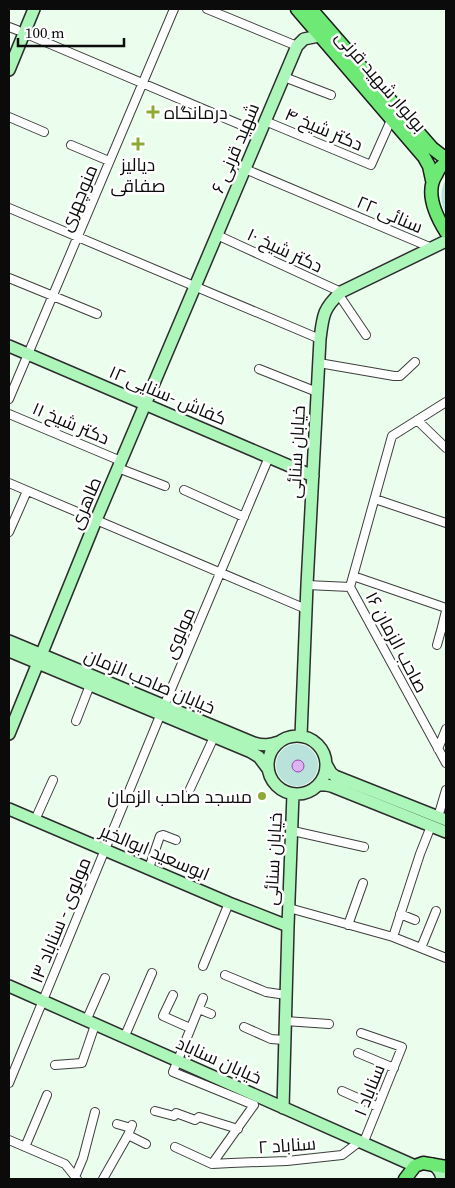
<svg xmlns="http://www.w3.org/2000/svg" width="455" height="1188" font-family="'Source Serif 4',Cairo,serif">
	<rect width="100%" height="100%" fill="#ebfded"/>
	<path fill="#b9e3da" d="M446 179V216C441 202 439 192 446 179Z
		M276 765a21 21 0 1 1 42 0a21 21 0 1 1-42 0Z"/>
	<path fill="#dcb5ef" stroke="#9944be" d="M292 766a6 6 0 1 1 12 0a6 6 0 1 1-12 0Z"/>
	<g fill="none" stroke-linecap="round" stroke-linejoin="round">
		<g stroke="#3e3e3e" stroke-width="10">
			<path id="street" d="M207 9 297 46
				M9 27 17 30
				M24 33 260 133
				M284 77 331 95
				M9 117 44 132
				M265 121 371 165 391 120
				M71 145 109 161
				M245 169 432 248
				M9 208 320 339
				M217 235 341 292
				M9 278 97 314
				M339 295 366 335
				M319 363 394 376H400L415 362
				M259 369 317 392
				M9 399 174 9
				M9 414 121 461
				M417 420 446 448
				M118 468 165 486
				M9 483 306 609
				M184 490 244 517
				M375 499 446 523
				M9 532 27 491
				M353 576 446 608
				M307 585 350 587
				M350 587 392 436 446 402
				M350 587 446 763
				M446 611 442 627 446 628
				M437 645 442 627
				M76 721 90 685
				M438 749 446 729
				M190 789 214 737
				M438 817 446 790
				M35 820 53 780
				M293 831 364 847
				M149 868 160 836 163 835 176 840
				M289 908 393 937 446 958
				M400 914 415 920
				M348 925 363 883
				M393 937 420 854 431 826
				M421 948 436 911
				M203 966 229 903
				M225 975 266 992 286 995
				M173 995 163 1016 190 1028
				M203 998 173 1072 254 1105 212 1164
				M199 1009 211 1014
				M86 1021 105 978
				M285 1021 329 1024
				M244 1027 271 1039 284 1040
				M361 1033 402 1047 363 1144
				M124 1038 152 973
				M358 1053 394 1068
				M55 1065 82 1063 95 1025
				M9 1083 164 706 269 457
				M342 1091 378 1107
				M155 1111 174 1116 176 1113 195 1120 199 1117 238 1129
				M117 1124 131 1128
				M128 1135 146 1144
				M9 1140 65 1164 77 1179
				M25 1147 47 1095
				M175 1147 212 1164 231 1163 287 1161 342 1155 359 1142
				M75 1177 83 1158 95 1112
				M103 1179 128 1135 132 1125"/>
		</g>
		<g stroke="#2d2d2d" stroke-width="14">
			<path id="secondary" d="M9 70 34 9
				M9 346 313 476
				M9 641 254 743C264 746 270 745 279 742
				M9 651 251 752 259 757 268 769
				M9 734 96 520 297 46 304 39 319 36
				M268 765a29 29 0 1 1 58 0a29 29 0 1 1-58 0Z
				M301 736 307 585 320 339C323 315 323 309 341 292L446 241
				M326 764 331 773 335 776 446 820
				M318 785H326L331 786 446 832
				M9 809 229 903 288 926
				M9 986 415 1166
				M283 1108 288 926 293 794
				M432 1164C438 1168 441 1172 442 1179"/>
		</g>
		<g stroke="#1c1c1c" stroke-width="15">
			<path id="primary" d="M297 9 424 157 429 166 432 180
				M311 9 432 148 441 155 446 157
				M446 163C440 166 439 169 436 175 425 192 436 216 446 232
				M405 1179 415 1166 423 1163 446 1167"/>
		</g>
		<use href="#street" stroke="#fff" stroke-width="8"/>
		<use href="#secondary" stroke="#adf6ba" stroke-width="11"/>
		<use href="#primary" stroke="#6ee975" stroke-width="12"/>
	</g>
	<g fill="#8dab33" stroke="#fff" stroke-width="2">
		<path d="M150.5 104.5h5v5h5v5h-5v5h-5v-5h-5v-5h5z"/>
		<path d="M135.5 136.5h5v5h5v5h-5v5h-5v-5h-5v-5h5z"/>
		<circle cx="262" cy="796" r="5"/>
	</g>
	<g text-anchor="middle" dominant-baseline="central" stroke-width="5" stroke-linejoin="round" paint-order="stroke">
		<g font-size="18" fill="#0b0b0b" stroke="#fff">
			<text transform="translate(381 81) rotate(49)">بولوار شهید قرنی</text>
			<text transform="translate(324 129) rotate(23)">دکتر شیخ ۴</text>
			<text transform="translate(235 148) rotate(-67)">شهید قرنی ۶</text>
			<text transform="translate(78 198) rotate(-67)">منوچهری</text>
			<text transform="translate(390 214) rotate(23)">سنائی ۲۲</text>
			<text transform="translate(285 250) rotate(25)">دکتر شیخ ۱۰</text>
			<text transform="translate(168 395) rotate(23)">کفاش -سنایی ۱۲</text>
			<text transform="translate(71 423) rotate(23)">دکتر شیخ ۱۱</text>
			<text transform="translate(296 452) rotate(-87)">خیابان سنائی</text>
			<text transform="translate(85 503) rotate(-67)">طاهری</text>
			<text transform="translate(179 633) rotate(-67)">مولوی</text>
			<text transform="translate(397 642) rotate(62)">صاحب الزمان ۱۶</text>
			<text transform="translate(150 681) rotate(23)">خیابان صاحب الزمان</text>
			<text transform="translate(155 852) rotate(23)">ابوسعید ابوالخیر</text>
			<text transform="translate(273 859) rotate(-87)">خیابان سنائی</text>
			<text transform="translate(60 920) rotate(-68)">مولوی - سناباد ۱۳</text>
			<text transform="translate(219 1060) rotate(24)">خیابان سناباد</text>
			<text transform="translate(369 1090) rotate(-68)">سناباد ۱</text>
			<text transform="translate(287 1145) rotate(-4)">سناباد ۲</text>
		</g>
		<g font-size="18" fill="#0b0b0b" stroke="#fff" text-anchor="start">
			<text x="164" y="112">درمانگاه</text>
			<text x="138" y="164" text-anchor="middle">دیالیز<tspan x="138" dy="21">صفاقی</tspan></text>
			<text x="252" y="796" text-anchor="end">مسجد صاحب الزمان</text>
		</g>
	</g>
	<rect width="455" height="1188" fill="none" stroke="#0b0b0b" stroke-width="20"/>
	<path d="M18 38v8h106v-8" fill="none" stroke="#0b0b0b" stroke-width="2.5"/>
	<text x="25" y="38" font-size="15" fill="#0b0b0b" stroke="#ffffff" stroke-width="4" paint-order="stroke">100 m</text>
</svg>
